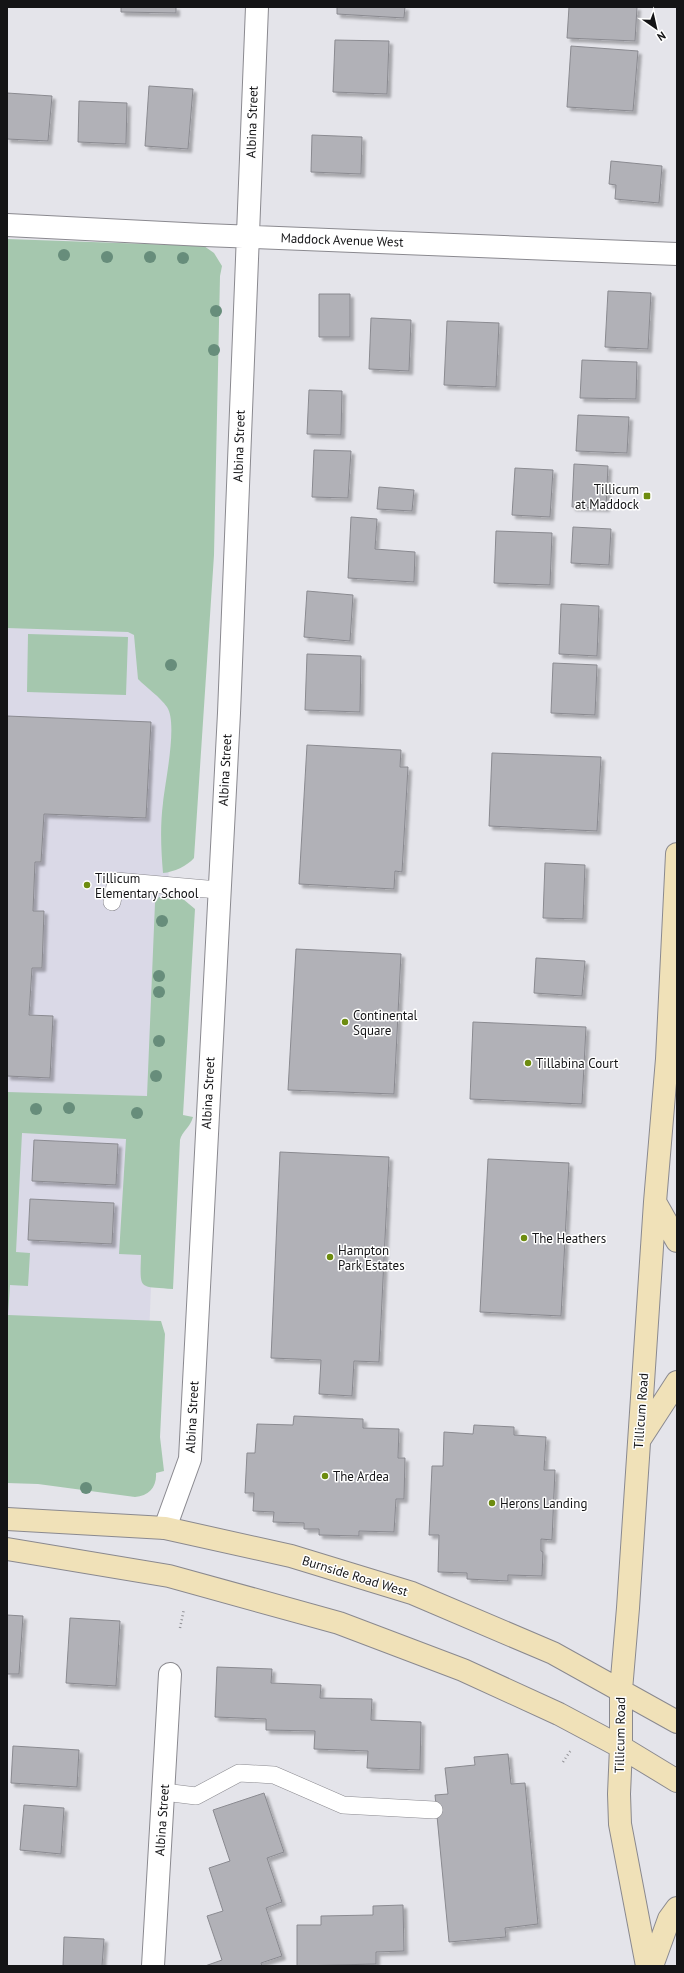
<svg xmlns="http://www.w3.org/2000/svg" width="684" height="1973" font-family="'PT Sans',sans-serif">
	<defs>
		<filter id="shadow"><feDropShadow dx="3.5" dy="3.5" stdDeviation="1" flood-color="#0004"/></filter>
	</defs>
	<rect width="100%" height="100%" fill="#e4e4ea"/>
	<path fill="#dad9e7" d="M7 268 194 277 149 1335 7 1480Z"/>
	<path fill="#a5c7ae" d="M7 239 204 246 214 253 222 266 220 276 214 555 194 858C187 866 174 872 163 873 161 850 160 826 163 803 165 782 178 723 167 707 160 697 147 688 138 679L134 635 128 632 7 628Z
		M28 634 128 637 126 695 27 692Z
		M159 897 183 899 195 909 183 1115 193 1117C190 1128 182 1131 180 1140L173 1289C138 1286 140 1291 141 1255L119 1254 126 1139 22 1133 16 1252 30 1253 28 1286 10 1285 8 1315 161 1321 165 1334 160 1437 164 1471 156 1473C157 1487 149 1496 135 1497L38 1484 7 1483V1092L147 1096 155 903Z"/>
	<path fill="#b1b1b7" stroke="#8a8a90" filter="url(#shadow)" d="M121 7H176V13L121 12Z
		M337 7H405L404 18 337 14Z
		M569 7H637L635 41 567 38Z
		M335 40 389 41 387 94 333 92Z
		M571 46 638 51 633 111 567 107Z
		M149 86 193 89 188 149 145 146Z
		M7 93 52 96 48 141 7 139Z
		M79 101 127 103 126 144 78 142Z
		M312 135 362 137 361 174 311 172Z
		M611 161 662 166 659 203 615 199 616 185 609 184Z
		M608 291 651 293 648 349 605 347Z
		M319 294H350V337H319Z
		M371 318 411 320 409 371 369 369Z
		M447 321 499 323 496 387 444 385Z
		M582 360 637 362 636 399 580 398Z
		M309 390 342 391 341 435 307 434Z
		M578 415 629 417 627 453 576 451Z
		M314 450 351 451 348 498 312 497Z
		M574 464 608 466 606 508 572 507Z
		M515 468 553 470 550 517 512 515Z
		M379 487 414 490 412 511 377 509Z
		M351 517 377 519 375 549 415 552 414 582 348 578Z
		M573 527 611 529 609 565 571 563Z
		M496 531 552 533 550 585 494 583Z
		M307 591 353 595 350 641 304 637Z
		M561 604 599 606 597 656 559 654Z
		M307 654 361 656 360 712 305 710Z
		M553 663 597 665 595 715 551 713Z
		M7 716 151 722 146 818 44 814 41 862H35L33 911H44L42 968H32L29 1015 53 1016 50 1078 7 1076Z
		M307 745 401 750 400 767H408L402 872 395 871 394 889 299 884Z
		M492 753 601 757 597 831 489 826Z
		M545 863 585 865 583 919 543 918Z
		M296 949 401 954 394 1094 288 1090Z
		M536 958 585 961 582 996 534 993Z
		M473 1022 586 1027 582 1104 470 1099Z
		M34 1140 118 1144 116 1185 32 1181Z
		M280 1152 389 1157 379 1362 354 1361 352 1396 319 1394 321 1360 271 1358Z
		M488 1159 569 1163 561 1316 480 1312Z
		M30 1199 114 1203 112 1244 28 1240Z
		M294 1416 363 1419V1428L399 1429 398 1458H405L404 1499H396L394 1532 359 1531V1536L319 1535V1529H304V1523L273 1522 274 1512 253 1511 254 1493H245L247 1453H255L257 1424 293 1425Z
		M474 1425 514 1427V1435L546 1437 544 1470H555L552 1540 541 1539V1551L543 1552 542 1576 508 1575V1581L467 1579V1573L438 1572 439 1535H429L432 1466H443L444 1432 473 1434Z
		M7 1615 23 1616 19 1674H7Z
		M70 1618 120 1621 116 1686 66 1683Z
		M217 1667 272 1669 271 1683 321 1685 320 1698 372 1699 371 1720 421 1722 420 1770 367 1768 368 1751 314 1749 315 1731 266 1730V1719L215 1717Z
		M13 1746 79 1750 77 1787 11 1783Z
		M508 1754 511 1784 525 1783 538 1924 505 1928 506 1937 449 1942 435 1795 448 1794 445 1768 475 1765 474 1757Z
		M264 1793 284 1852 267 1858 282 1902 266 1908 282 1956 261 1963 262 1966H205L222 1960 207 1916 223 1911 209 1868 230 1861 213 1810Z
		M24 1805 64 1808 61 1854 20 1850Z
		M403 1905 404 1951 376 1952V1964L297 1966V1925H321V1916L373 1915V1906Z
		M64 1937 104 1939 102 1966H63Z"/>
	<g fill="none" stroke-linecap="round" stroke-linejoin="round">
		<g stroke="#8a898f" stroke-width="18">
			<path id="service" d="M112 902 116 881 218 890
				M164 1792 196 1796 239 1773 274 1775 343 1805 434 1810"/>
		</g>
		<g stroke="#8a898f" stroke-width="24">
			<path id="minor" d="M7 225 204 235 677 254
				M165 1528 190 1459 229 713 257 7
				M153 1966 170 1674"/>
		</g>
		<g stroke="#8a898f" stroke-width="24">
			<path id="secondary" d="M655 1202 677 1241
				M640 1439 677 1382
				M7 1519 165 1528 291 1556 412 1593 553 1653 677 1722
				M7 1549 169 1576 339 1623 463 1670 559 1714 621 1747 677 1781
				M647 1966 620 1824 619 1794 621 1747V1690L628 1608 655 1202 667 1059 677 854
				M652 1966 669 1919 677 1908"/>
		</g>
		<path stroke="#919196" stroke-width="2.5" stroke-dasharray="1 3" stroke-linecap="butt" d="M180 1628 184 1609
			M563 1762 571 1750"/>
		<use href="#service" stroke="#fff" stroke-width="17"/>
		<use href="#minor" stroke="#fff" stroke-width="22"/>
		<use href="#secondary" stroke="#f0e1b8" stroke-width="22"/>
	</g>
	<g fill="#678d7b">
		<circle cx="64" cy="255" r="6"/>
		<circle cx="107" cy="257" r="6"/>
		<circle cx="150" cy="257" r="6"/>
		<circle cx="183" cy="258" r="6"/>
		<circle cx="216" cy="311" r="6"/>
		<circle cx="214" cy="350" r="6"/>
		<circle cx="171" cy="665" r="6"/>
		<circle cx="162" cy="921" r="6"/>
		<circle cx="159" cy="976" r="6"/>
		<circle cx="159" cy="992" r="6"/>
		<circle cx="159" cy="1041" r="6"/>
		<circle cx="156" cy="1076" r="6"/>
		<circle cx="69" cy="1108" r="6"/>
		<circle cx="36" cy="1109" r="6"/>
		<circle cx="137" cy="1113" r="6"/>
		<circle cx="86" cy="1488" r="6"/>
	</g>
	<g fill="#6d8c0f" stroke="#fff" stroke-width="1.5">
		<rect x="643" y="492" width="8" height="8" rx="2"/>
		<circle cx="87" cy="885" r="4"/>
		<circle cx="345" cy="1022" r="4"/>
		<circle cx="528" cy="1063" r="4"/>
		<circle cx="524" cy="1238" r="4"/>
		<circle cx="330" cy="1257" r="4"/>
		<circle cx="325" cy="1476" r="4"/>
		<circle cx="492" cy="1503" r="4"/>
	</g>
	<g text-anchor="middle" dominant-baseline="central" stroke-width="3" stroke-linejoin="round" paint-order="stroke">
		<g font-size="13" fill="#141416" stroke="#fff">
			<text transform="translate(252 122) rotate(-88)">Albina Street</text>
			<text transform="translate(342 240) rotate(2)">Maddock Avenue West</text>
			<text transform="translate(239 446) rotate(-88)">Albina Street</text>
			<text transform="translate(225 770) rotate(-87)">Albina Street</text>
			<text transform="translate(208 1093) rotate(-87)">Albina Street</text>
			<text transform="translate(641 1411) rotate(-86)">Tillicum Road</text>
			<text transform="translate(192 1417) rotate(-87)">Albina Street</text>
			<text transform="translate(355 1576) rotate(17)">Burnside Road West</text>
			<text transform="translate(620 1735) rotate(-89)">Tillicum Road</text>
			<text transform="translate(162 1820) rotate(-86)">Albina Street</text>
		</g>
		<g font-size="13" fill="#141416" stroke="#fff" text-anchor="start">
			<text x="639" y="489" text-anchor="end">Tillicum<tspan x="639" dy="15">at Maddock</tspan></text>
			<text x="95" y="878">Tillicum<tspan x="95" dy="15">Elementary School</tspan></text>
			<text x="353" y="1015">Continental<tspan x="353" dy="15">Square</tspan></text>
			<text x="536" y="1063">Tillabina Court</text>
			<text x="532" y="1238">The Heathers</text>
			<text x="338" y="1250">Hampton<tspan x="338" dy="15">Park Estates</tspan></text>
			<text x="333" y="1476">The Ardea</text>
			<text x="500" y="1503">Herons Landing</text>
		</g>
	</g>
	<rect width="684" height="1973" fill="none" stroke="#141416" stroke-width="16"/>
	<g transform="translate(656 28) rotate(146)" stroke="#ffffff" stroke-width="3" paint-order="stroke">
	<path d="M0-3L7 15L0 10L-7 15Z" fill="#141416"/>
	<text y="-6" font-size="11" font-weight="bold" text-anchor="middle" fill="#141416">N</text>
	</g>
</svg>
